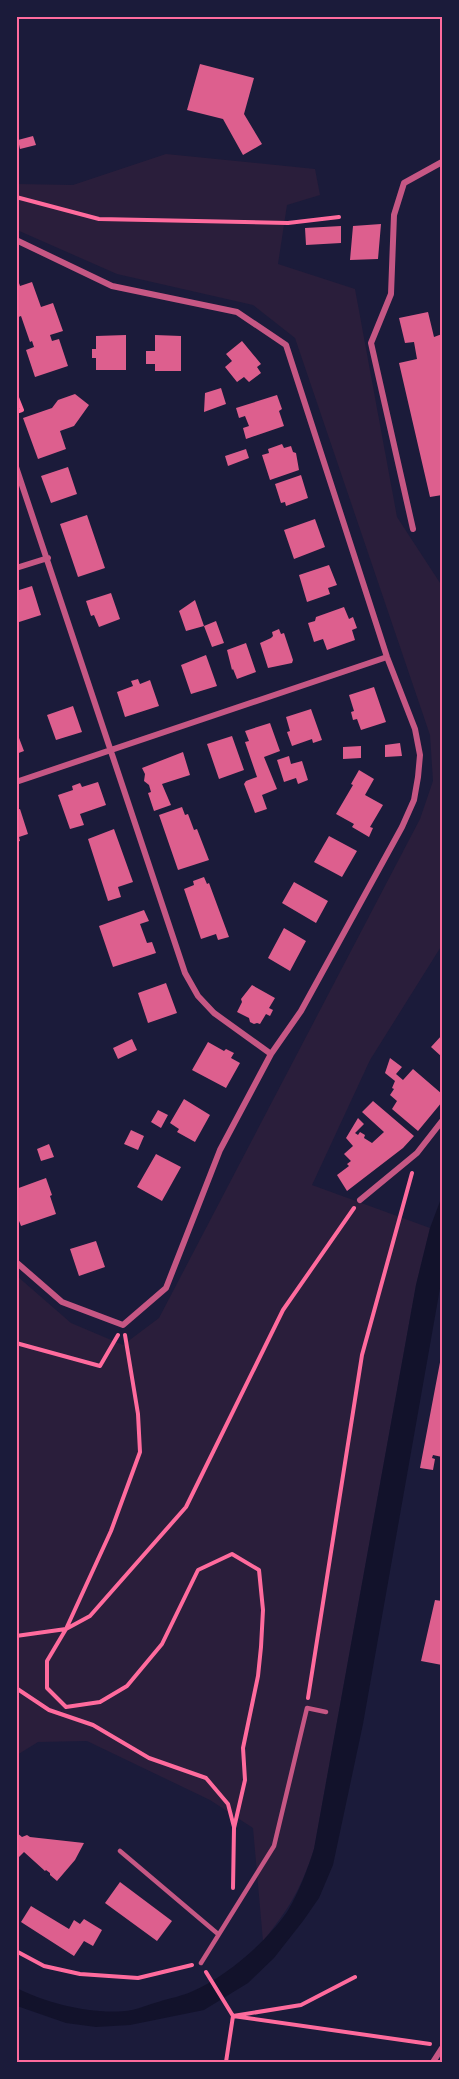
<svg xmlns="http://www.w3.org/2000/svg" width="459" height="2079" font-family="Figtree,sans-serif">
	<rect width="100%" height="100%" fill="#1b1b3a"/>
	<path fill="#2a1e3b" d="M166 154 315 169 320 195 287 205 278 264 355 289 397 517 442 586V945L370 1060 312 1185 430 1228 416 1285 314 1849C301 1889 289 1909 263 1941L253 1828 210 1800 87 1741 38 1742 17 1755V1276L71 1323 123 1345 159 1318 420 819 433 781 430 735 295 338 253 305 117 274 17 230V184L73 185Z"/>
	<path fill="#12122b" d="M442 1196V1277L363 1724 333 1865 319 1898 303 1921 274 1958 248 1983 204 2010 130 2025 96 2027 66 2023 17 2006V1988C47 2004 98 2016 132 2010 141 2008 150 2004 158 2002 170 1998 183 1996 193 1991 227 1976 266 1942 287 1912 299 1892 307 1871 314 1849L416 1285 430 1228Z"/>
	<path fill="#dd5f8e" d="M200 64 254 78 244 114 262 144 243 155 223 119 187 110Z
		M33 136 36 145 20 149 18 140Z
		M381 224 378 259 350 260 353 226Z
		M341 226V243L306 245 305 228Z
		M17 277 20 286 32 282 41 307 53 303 63 331 50 335 52 341 59 339 68 366 35 377 26 350 34 347 32 341 30 342 21 316 16 318Z
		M428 312 434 337 442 334V495L430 497 399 363 417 359 414 342 405 343 399 318Z
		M126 335V370H96V358H92V349H96V336Z
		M155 335 181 336V371H155V364H146V351H155Z
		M242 341 261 364 257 367 261 373 249 382 244 377 237 382 225 367 232 361 226 354Z
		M221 388 226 404 204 412 205 393Z
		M75 394 89 405 74 426 60 431 66 449 38 459 23 418 52 408 58 400Z
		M277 395 282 409 279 411 284 426 246 439 243 428 249 426 245 416 239 418 236 408Z
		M282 444 284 448 291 446 293 452 296 453 299 470 270 480 262 455 269 453 268 449Z
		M246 449 249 458 228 466 225 456Z
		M68 467 77 494 51 503 41 476Z
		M301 475 308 498 286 506 285 502 281 503 275 484Z
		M87 515 105 568 78 577 60 524Z
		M315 519 325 547 294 559 284 530Z
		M329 565 337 585 328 588 330 594 307 602 299 575Z
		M32 586 41 615 16 623V591Z
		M111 593 120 619 99 627 94 615 91 616 86 601Z
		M195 600 204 626 186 631 179 611Z
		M344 607 349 619 353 617 357 628 352 630 355 640 327 650 323 639 314 642 308 623 315 621 316 617Z
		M216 621 224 643 212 647 204 626Z
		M279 629 281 634 284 633 293 660 292 663 268 668 260 643 271 638 273 636 272 632Z
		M246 643 256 672 237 679 233 669 232 670 227 650Z
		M206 655 217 686 191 694 181 665Z
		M138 679 140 684 150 680 159 706 125 717 117 692 133 686 131 681Z
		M374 687 386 722 361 730 357 719 353 720 351 712 354 711 349 695Z
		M73 706 82 732 56 740 47 715Z
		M311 709 322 740 313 743 312 739 292 746 287 732 290 731 286 717Z
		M270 723 280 751 264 757 277 789 262 795 267 809 255 813 244 784 246 781 257 777 245 742 249 741 245 731Z
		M16 730 24 751 16 754Z
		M232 736 244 770 219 779 207 744Z
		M400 743 402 756 385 757V745Z
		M361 746V758L343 759V747Z
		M183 752 190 775 162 784 171 805 154 811 148 793 151 792 149 785 144 781 145 774 142 768Z
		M289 756 291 764 302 761 308 780 298 784 296 778 284 782 277 760Z
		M359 770 374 779 365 795 383 805 370 827 373 828 369 837 352 827 354 824 336 814 353 785 351 784Z
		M98 782 106 805 80 814 84 825 70 829 58 795 73 790 72 786 80 783 82 787Z
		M182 807 185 815 188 814 194 830 197 829 209 860 178 870 159 815Z
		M20 809 28 834 19 837 20 841 16 842V810Z
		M114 829 133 882 118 887 121 897 108 901 88 839Z
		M329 836 357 851 342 877 314 862Z
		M204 877 207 884 209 883 229 937 218 940 216 934 201 939 184 889 194 885 193 881Z
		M294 882 328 901 316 923 282 903Z
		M144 910 149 921 140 924 147 943 152 942 156 953 113 967 99 926Z
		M284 928 306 941 290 971 268 958Z
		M166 983 177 1013 148 1023 138 993Z
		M252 985 275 998 269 1008 273 1010 270 1016 266 1014 260 1024 257 1023 254 1024 250 1022 249 1018 237 1012 242 1002 241 999Z
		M442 1035V1057L431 1047Z
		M132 1039 137 1050 118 1059 113 1048Z
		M208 1042 224 1051 226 1049 234 1053 231 1058 240 1063 226 1088 192 1070Z
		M390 1058 402 1067 396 1074 403 1080 413 1069 442 1094V1102L418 1131 392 1109 397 1101 390 1095 394 1089 392 1088 395 1081 385 1073Z
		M184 1099 210 1115 195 1142 177 1132 179 1129 170 1123Z
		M373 1101 414 1136 403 1148 347 1191 337 1175 349 1166 347 1164 351 1161 344 1154 353 1146 346 1138 358 1118 364 1124 355 1133 358 1135 360 1132 365 1135 364 1138 372 1143 384 1132 362 1112Z
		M158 1110 168 1115 161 1128 151 1122Z
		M131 1130 144 1136 138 1150 124 1144Z
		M49 1144 54 1157 41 1161 37 1149Z
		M156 1154 181 1167 162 1201 137 1187Z
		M46 1178 52 1195 50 1196 56 1214 21 1226 16 1213V1189Z
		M96 1241 105 1267 79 1276 70 1249Z
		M441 1357 442 1457 433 1455 432 1458 435 1459 433 1470 420 1468Z
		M435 1600 442 1601V1665L421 1661Z
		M16 1832 22 1837 27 1835 30 1837 84 1843 75 1860 57 1881 50 1875V1873L46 1870 45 1871 24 1852 16 1860Z
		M120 1882 172 1921 157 1941 105 1903Z
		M31 1906 69 1929 74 1920 80 1924 84 1919 102 1930 93 1946 84 1941 74 1956 21 1922Z"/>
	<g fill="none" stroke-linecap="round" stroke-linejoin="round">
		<path stroke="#ff6b9d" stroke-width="4" d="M16 197 99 219 288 223 339 217
			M16 395 22 410 16 412
			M125 1335 138 1414 140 1452 111 1531 66 1629 47 1661V1688L66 1707 100 1702 127 1686 162 1644 198 1570 232 1554 259 1570 263 1610 261 1647 258 1676 243 1748 245 1780 234 1828 233 1888
			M16 1343 100 1366 118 1335
			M16 1636 66 1629 90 1616 186 1507 283 1310 354 1208
			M16 1688 49 1710 93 1725 149 1758 206 1778 228 1804 234 1827
			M308 1698 362 1355 412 1173
			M16 1951 44 1966 80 1974 138 1978 192 1965
			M206 1972 233 2016 301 2005 355 1977
			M226 2062 233 2016 430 2044"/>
		<path stroke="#c65784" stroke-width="4.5" d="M120 1851 218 1934
			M201 1963 274 1846 307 1708 326 1712"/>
		<path stroke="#c65784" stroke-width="6" d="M16 240 112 286 237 312 286 345 387 657 415 729 420 755 418 777 414 800 402 827 301 1011 271 1054 220 1150 166 1288 123 1325 62 1302 16 1262
			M16 467 185 973 198 996 214 1013 271 1054
			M413 529 371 343 391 294 394 215 404 183 442 162
			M16 568 48 558
			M16 782 387 657
			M360 1200 417 1153 442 1121
			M433 2062 442 2048"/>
	</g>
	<rect width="459" height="2079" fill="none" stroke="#1b1b3a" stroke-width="36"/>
	<rect x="18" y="18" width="423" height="2043" fill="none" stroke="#ff6b9d" stroke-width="2"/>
</svg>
